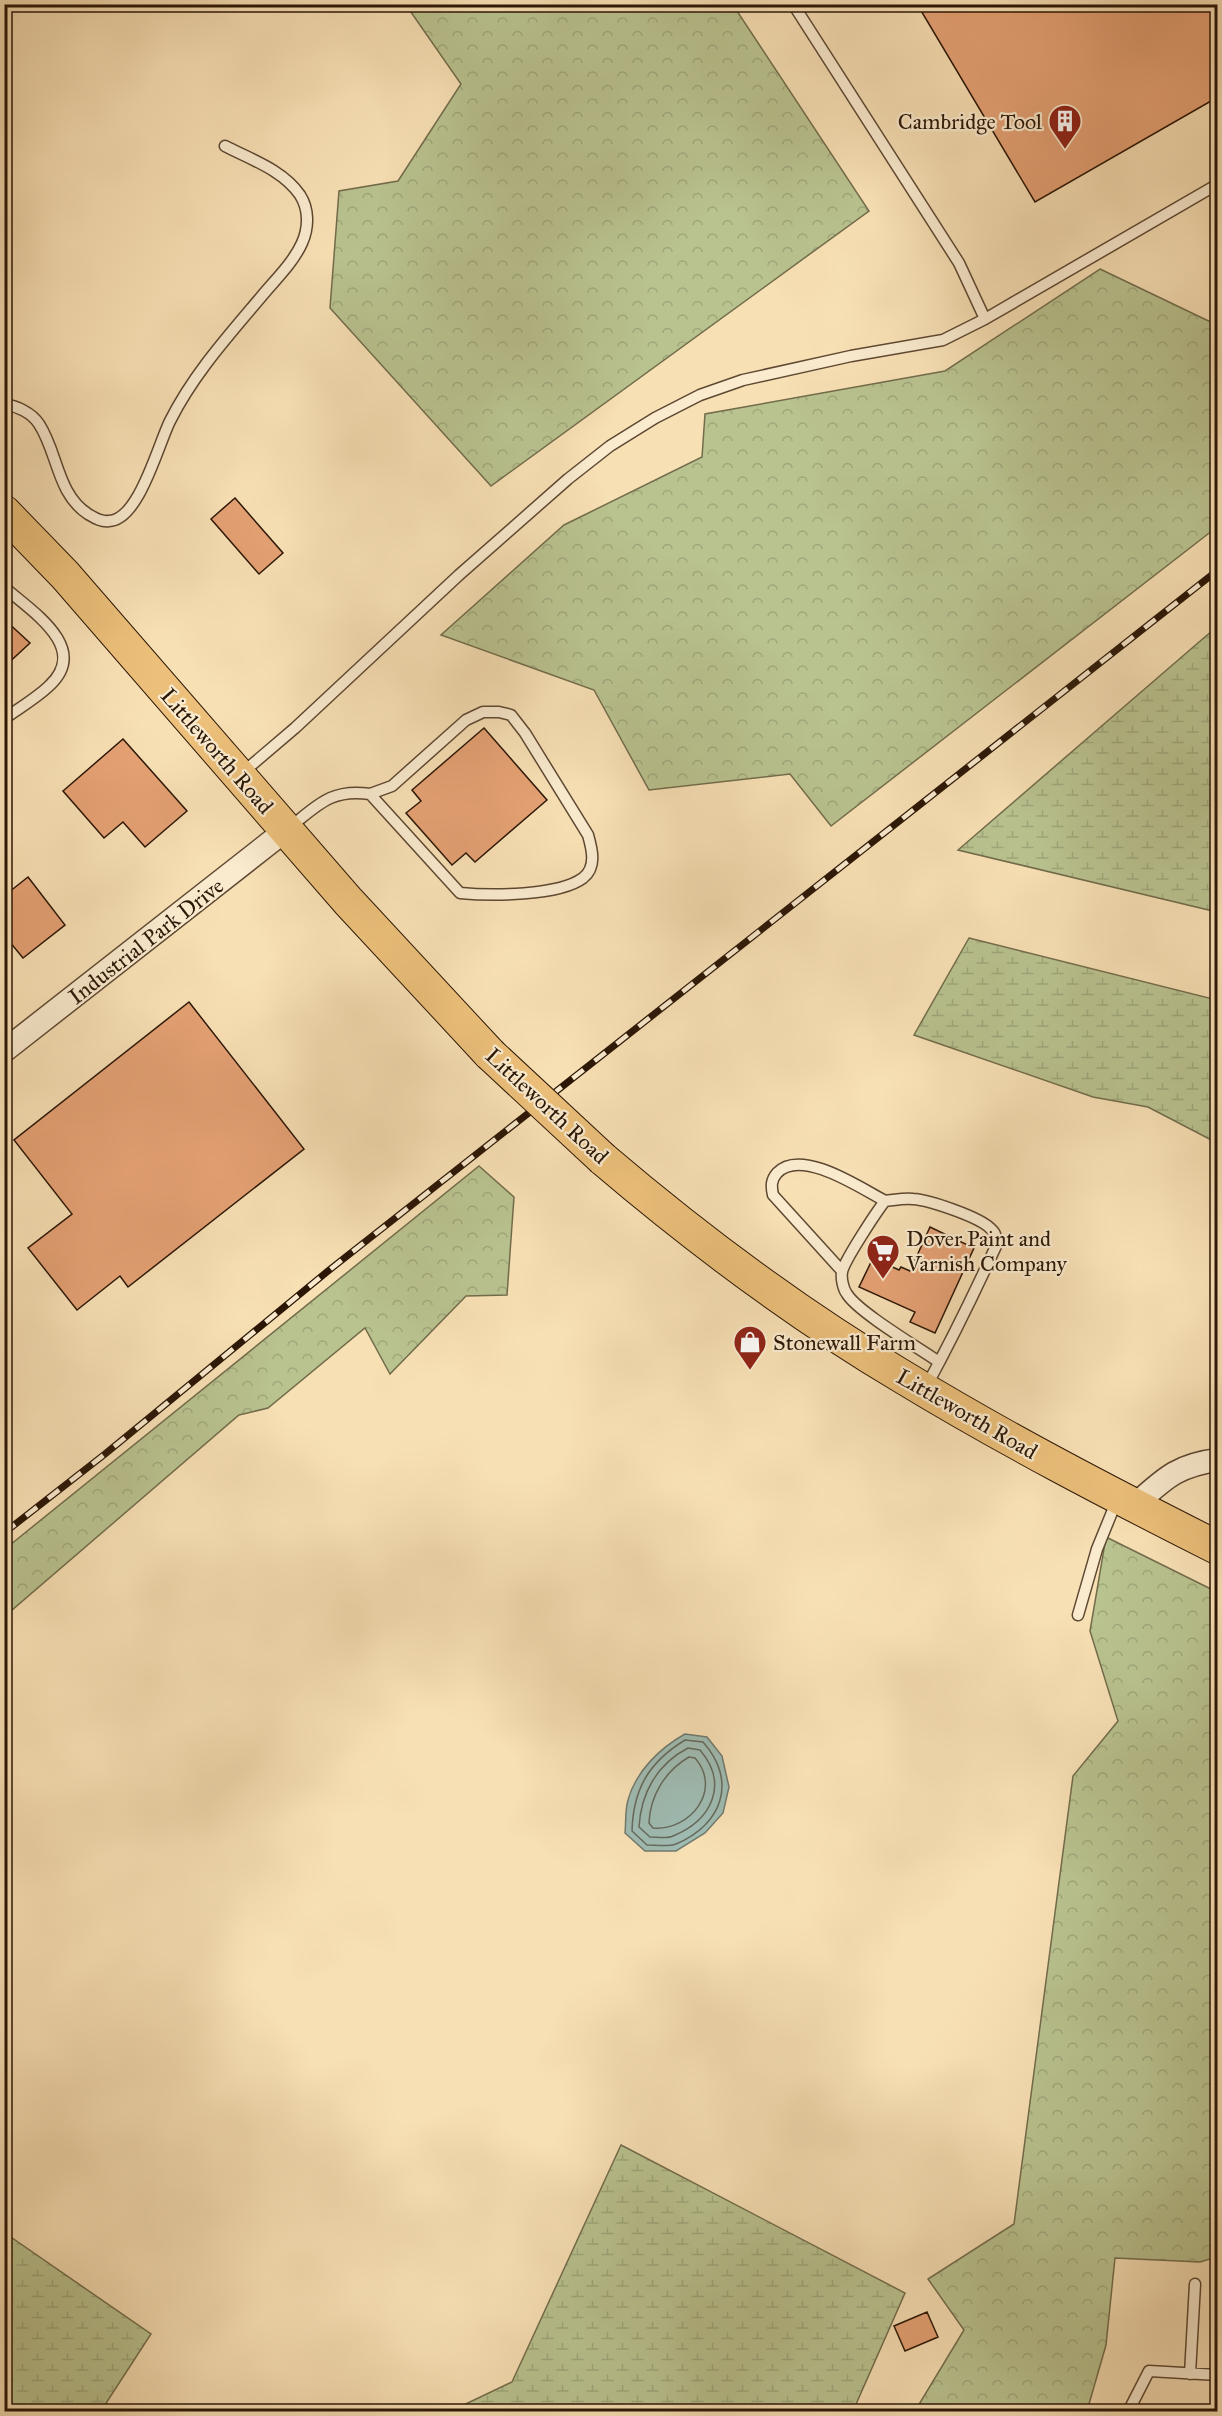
<svg xmlns="http://www.w3.org/2000/svg" width="1222" height="2416" font-family="'IM FELL Great Primer',serif">
	<defs>
		<pattern id="forest-crowns" width="20" height="18" patternUnits="userSpaceOnUse" patternTransform="scale(1.5)"><rect width="20" height="18" fill="#b9c390"/><path d="M2 6a3 3 0 1 1 6 0M12 15a3 3 0 1 1 6 0" fill="none" stroke="#9fa77b"/></pattern>
		<pattern id="wetland-marsh" width="20" height="14" patternUnits="userSpaceOnUse" patternTransform="scale(1.5)"><rect width="20" height="14" fill="#b9c390"/><path d="M1 5h8M5 5V1M11 12h8M15 12V8" fill="none" stroke="#9fa77b"/></pattern>
	</defs>
	<rect width="100%" height="100%" fill="#f8e0b5"/>
	<filter id="stains"><feTurbulence type="fractalNoise" baseFrequency=".00333" numOctaves="4"/><feColorMatrix values="0 0 0 0 .2 0 0 0 0 .09 0 0 0 0 .02 0 0 0 .5 -.17"/></filter>
	<radialGradient id="worn" r=".72"><stop offset=".6" stop-color="#630" stop-opacity="0"/><stop offset="1" stop-color="#630" stop-opacity=".3"/></radialGradient>
	<path fill="url(#forest-crowns)" stroke="#726c4b" stroke-width="1.5" d="M406 5H733L869 211 491 486 330 308 339 191 398 181 461 84Z
		M1100 269 1217 325V527L831 826 790 774 649 790 594 690 441 635 564 525 702 457 705 414 945 371Z
		M479 1166 514 1197 507 1295 466 1296 390 1374 365 1328 268 1408 239 1415 5 1616V1549Z
		M1106 1537 1217 1592V2257L1200 2262 1115 2258 1106 2345 1087 2411 917 2412 918 2406 964 2330 928 2279 1014 2224 1073 1776 1118 1721 1090 1631Z"/>
	<path fill="url(#wetland-marsh)" stroke="#726c4b" stroke-width="1.5" d="M1217 627V912L958 850 1206 636Z
		M969 938 1217 1000V1143L1148 1107 1093 1097 914 1035Z
		M621 2145 905 2293 853 2411H451L512 2382Z
		M5 2233 151 2334 101 2411H5Z"/>
	<path fill="#9fbcb3" stroke="#717a6e" stroke-width="1.5" d="M685 1734 707 1737 722 1756 729 1787 723 1813 705 1833 676 1851H645L625 1833C626 1823 625 1810 628 1800 636 1771 660 1748 685 1734Z"/>
	<g fill="none" stroke-linecap="round" stroke-linejoin="round">
		<path stroke="#65695c" stroke-width="1.5" d="M685 1740 703 1742C738 1781 722 1825 676 1844 668 1847 656 1845 647 1845L632 1831C633 1789 649 1762 685 1740Z
			M688 1748 700 1750C729 1784 712 1820 673 1836 667 1839 657 1837 650 1837L639 1827C641 1793 657 1764 688 1748Z
			M689 1757 695 1758C723 1790 690 1831 653 1828L649 1823C650 1796 665 1771 689 1757Z"/>
	</g>
	<path fill="#e5a174" stroke="#2b1606" stroke-width="1.5" d="M917 4H1218V97L1035 202Z
		M235 498 283 553 259 574 211 519Z
		M4 619 30 643 4 667Z
		M484 728 547 800 475 862 466 853 452 865 406 813 421 801 412 790Z
		M123 739 187 811 145 847 123 822 104 838 63 791Z
		M28 877 65 925 23 958 4 935V896Z
		M189 1002 304 1149 128 1287 120 1276 77 1310 28 1248 72 1214 14 1140Z
		M930 1227 974 1248 935 1333 910 1322 915 1312 859 1287 873 1258 899 1270 901 1267 910 1271Z
		M927 2312 938 2337 905 2351 894 2326Z"/>
	<g fill="none" stroke-linecap="round" stroke-linejoin="round">
		<g stroke="#5e4832" stroke-width="13">
			<path id="service" d="M793 4 959 263 985 319
				M4 404C17 406 32 413 39 424 58 453 57 494 88 514 95 518 101 522 109 521 139 520 158 445 170 421 193 375 228 336 261 297 275 280 293 263 302 243 309 227 309 209 300 195 283 170 250 159 225 146
				M4 587C31 611 90 647 50 685 37 698 19 708 4 719
				M241 774 295 728 459 575 568 479 610 446 655 418 700 395 743 380 851 356 943 340 985 319 1218 184
				M289 828C317 806 331 788 370 794L460 893C490 896 559 896 583 878 597 867 592 849 588 835L525 733 511 715 499 712H483L466 720 392 786 370 794
				M842 1271 773 1195C771 1186 771 1180 777 1173 801 1147 862 1189 885 1201
				M926 1387C951 1341 974 1294 996 1246 996 1239 997 1234 991 1229 980 1217 929 1200 913 1199 904 1198 895 1200 885 1201 877 1211 844 1261 842 1272 841 1278 843 1289 847 1294 858 1312 919 1348 939 1362
				M1078 1615 1097 1549 1117 1500
				M1190 2374 1195 2284
				M1128 2412 1149 2371 1218 2375"/>
		</g>
		<g stroke="#5e4832" stroke-width="25">
			<path id="minor" d="M4 1051 286 830
				M1135 1505C1164 1479 1177 1465 1218 1460"/>
		</g>
		<g stroke="#2b1606" stroke-width="35">
			<path id="primary" d="M4 512 65 575 348 901 490 1054
				M603 1159C697 1239 797 1314 903 1377 1005 1439 1111 1494 1218 1548"/>
		</g>
		<use href="#service" stroke="#faebcf" stroke-width="10"/>
		<use href="#minor" stroke="#faebcf" stroke-width="22"/>
		<use href="#primary" stroke="#ecc07a" stroke-width="33"/>
		<g stroke="#2b1606" stroke-width="7">
			<path id="rail" d="M4 1533 105 1454 328 1271 1218 570"/>
		</g>
		<use href="#rail" stroke="#faebcf" stroke-width="4.5" stroke-dasharray="14" stroke-linecap="butt"/>
		<g stroke="#2b1606" stroke-width="35" stroke-linecap="butt">
			<path id="primary-bridge" d="M490 1054 603 1159"/>
		</g>
		<use href="#primary-bridge" stroke="#ecc07a" stroke-width="33"/>
	</g>
	<defs>
		<g id="building-pin" transform="scale(1.725)"><path d="M0 17L-7.5 6A9.5 9.5 0 1 1 7.5 6Z" fill="#8f2418" stroke="#faebcf"/><path d="M-4-6H4V6H1V3H-1V6H-4ZM-2.5-4.3h1.7v1.8h-1.7ZM.8-4.3h1.7v1.8H.8ZM-2.5-1h1.7V.8h-1.7ZM.8-1h1.7V.8H.8Z" fill="#fff"/></g>
		<g id="supermarket-pin" transform="scale(1.725)"><path d="M0 17L-7.5 6A9.5 9.5 0 1 1 7.5 6Z" fill="#8f2418" stroke="#faebcf"/><path d="M-6-5.5h2.5l.6 2H6L4.5 2H-2.5L-4.4-4H-6ZM-1.5 3.2a1.3 1.3 0 1 0 .1 0ZM3 3.2a1.3 1.3 0 1 0 .1 0Z" fill="#fff"/></g>
		<g id="shop-pin" transform="scale(1.725)"><path d="M0 17L-7.5 6A9.5 9.5 0 1 1 7.5 6Z" fill="#8f2418" stroke="#faebcf"/><path d="M-5-2.5h2.3a2.7 3.5 0 0 1 5.4 0H5L5.5 6h-11ZM-1.5-2.5h3a1.5 2.3 0 0 0-3 0Z" fill="#fff"/></g>
	</defs>
	<g fill-rule="evenodd">
		<use href="#building-pin" x="1065" y="121"/>
		<use href="#supermarket-pin" x="883" y="1251"/>
		<use href="#shop-pin" x="750" y="1342"/>
	</g>
	<g text-anchor="middle" dominant-baseline="central" stroke-width="4.5" stroke-linejoin="round" paint-order="stroke">
		<g font-size="22" fill="#2b1606" stroke="#faebcf" text-anchor="start">
			<text x="1042" y="121" text-anchor="end">Cambridge Tool</text>
			<text x="906" y="1238">Dover Paint and<tspan x="906" dy="25">Varnish Company</tspan></text>
			<text x="773" y="1342">Stonewall Farm</text>
		</g>
		<g font-size="22" fill="#2b1606" stroke="#faebcf">
			<text transform="translate(217 751) rotate(49)">Littleworth Road</text>
			<text transform="translate(146 941) rotate(-38)">Industrial Park Drive</text>
			<text transform="translate(547 1106) rotate(43)">Littleworth Road</text>
			<text transform="translate(967 1414) rotate(30)">Littleworth Road</text>
		</g>
	</g>
	<rect width="1222" height="2416" fill="none" stroke="#f8e0b5" stroke-width="24"/>
	<rect x="6" y="6" width="1210" height="2404" fill="none" stroke="#2b1606" stroke-width="3"/>
	<rect x="12" y="12" width="1198" height="2392" fill="none" stroke="#2b1606" stroke-width="1.5"/>
	<rect width="100%" height="100%" filter="url(#stains)"/>
	<rect width="100%" height="100%" fill="url(#worn)"/>
</svg>
